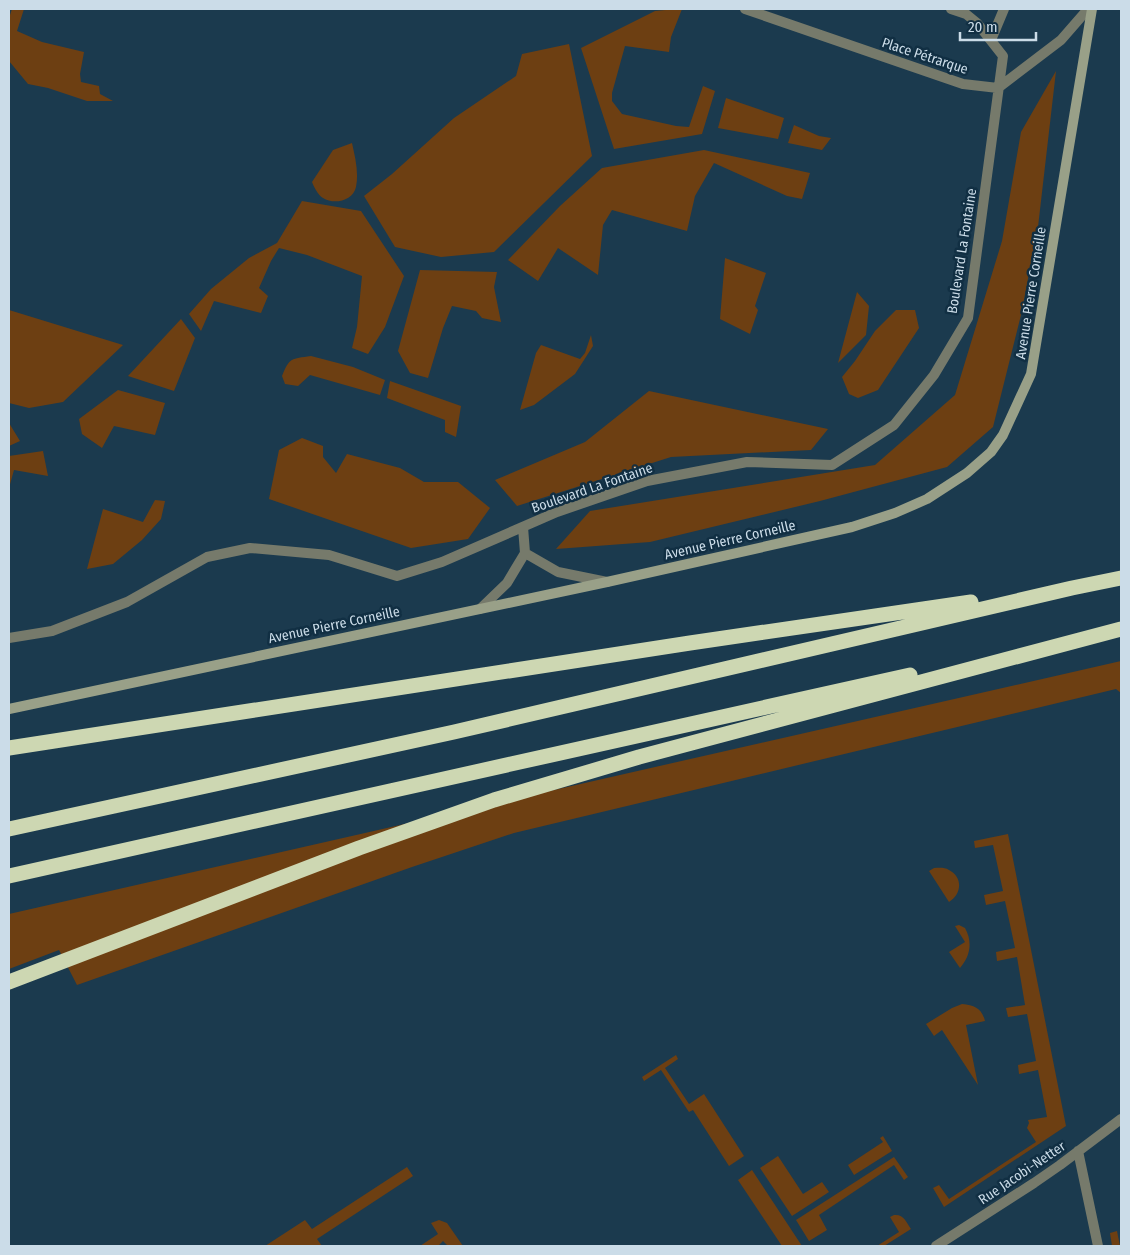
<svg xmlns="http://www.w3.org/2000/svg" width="1130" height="1255" font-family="'Fira Sans Condensed',sans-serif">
	<rect width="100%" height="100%" fill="#1b3a4e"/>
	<path fill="#6d3f12" d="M12 9H24L17 31 42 42 84 52 80 74 81 82 99 86 100 94 113 101H87L48 88 28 84 9 61V18Z
		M676 9H682L671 37 669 52 625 46 612 93V101L622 114 676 126 689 127 703 86 715 91 702 134 614 149 581 48 655 11Z
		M569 44 592 156 494 252 441 257 395 247 364 196 392 174 454 118 516 76 522 54Z
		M1056 71 1038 227 1021 315 993 427 947 467 820 501 650 542 556 549 590 511 875 465 955 395 1002 241 1021 132Z
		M726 98 784 118 778 139 718 128Z
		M794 125 819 136 831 138 822 150 788 143Z
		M352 143C355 157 359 172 356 187 353 201 334 205 323 198 318 195 314 187 312 182L333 150Z
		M704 150 810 173 802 199 787 196 714 163 695 196 687 231 612 210 603 225 598 275 558 248 538 281 508 260 560 206 602 168Z
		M302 201 361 211 404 276 385 327 368 354 352 348 357 327 362 276 307 255 279 248 271 261 259 288 268 296 261 313 214 301 201 331 189 314 211 289 249 258 277 243Z
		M725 258 766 273 755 306 758 310 750 334 720 319Z
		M420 270 497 272 494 287 501 322 482 318 476 311 452 306 443 328 428 378 410 373 398 351Z
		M857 292 869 306 866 335 838 363Z
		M9 310 123 345 63 402 29 408 9 403Z
		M896 310H915L919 328 878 390 858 398 849 394 842 377 855 361 875 331Z
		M181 319 195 338 174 391 128 376Z
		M591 335 593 346 575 374 534 405 520 410 536 353 541 345 580 359 585 353Z
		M311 356 353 367 385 380 380 395 310 375 298 386 285 384 282 376C290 357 291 359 311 356Z
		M390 381 461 406 456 437 445 432V420L387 398Z
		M118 390 165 403 155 435 114 426 102 448 82 434 79 419Z
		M649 391 828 429 811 450 671 457 517 506 495 480 585 442Z
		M9 423 20 441 9 446Z
		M302 438 323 446V457L336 473 347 454 400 468 424 482H458L490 508 468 539 411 548 269 499 279 450Z
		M43 451 48 476 14 470 9 488V456Z
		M155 500 165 501 161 519 142 540 113 564 87 569 103 509 143 522Z
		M1121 661V693L1116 689 514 833 412 867 77 985 59 950 9 969V914Z
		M1008 834 1066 1126 944 1207 933 1188 939 1185 949 1199 1036 1142 1027 1128 1029 1123 1028 1120 1047 1117 1038 1070 1019 1074 1018 1065 1036 1061 1027 1014 1008 1017 1006 1008 1025 1005 1017 957 997 961 996 952 1015 948 1005 901 986 905 984 895 1003 891 993 845 975 848 974 841Z
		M934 868C939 868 944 867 949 870 963 877 962 894 949 902L929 871Z
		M959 925 965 928C973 942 970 957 960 968L949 952 965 942 955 926Z
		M962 1004C975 1005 982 1009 985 1021L966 1025 978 1085 942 1030 934 1036 926 1024 952 1008Z
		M676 1055 678 1059 665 1068 689 1104 704 1094 744 1156 729 1166 693 1110 689 1112 661 1070 644 1081 642 1077Z
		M883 1136 892 1151 854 1175 848 1165 883 1142 880 1138Z
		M778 1156 803 1194 822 1182 829 1192 792 1216 760 1168Z
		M894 1157 908 1177 904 1180 894 1165 819 1215 827 1230 809 1241 796 1220Z
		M407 1167 413 1176 317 1239 322 1246H265L305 1220 312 1229Z
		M752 1170 802 1246H782L738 1180Z
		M894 1215C904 1214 906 1222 911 1229L884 1246H877L899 1232 890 1217Z
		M439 1220 447 1223 463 1246H448L443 1241 438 1246H420L438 1234 431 1223Z
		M1117 1231 1120 1246H1112L1110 1233Z"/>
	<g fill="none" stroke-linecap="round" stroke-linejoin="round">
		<path stroke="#767a6b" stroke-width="10" d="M745 9 963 84 998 88
			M991 40 1004 9
			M998 88 1061 40 1088 9
			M523 527 525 553
			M480 609 507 583 525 553 558 572 607 582
			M9 638 52 631 127 602 207 557 250 548 329 555 397 576 442 562 557 512 647 481 747 462 832 465 894 425 934 375 968 318 1003 56 977 23 966 14 951 9
			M1078 1151 1098 1246
			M936 1246 1034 1183 1060 1165 1121 1119"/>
		<path stroke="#99a088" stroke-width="10" d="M9 709 607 582 852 527 895 513 927 499 967 473 991 452 1003 435 1031 374 1092 9"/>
		<path stroke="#cdd7b2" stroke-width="15" d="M9 748 690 643 971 602
			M9 829 454 732 1072 588 1121 578
			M9 876 910 675
			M9 982 359 848 494 800 639 757 1121 629"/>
	</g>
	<g text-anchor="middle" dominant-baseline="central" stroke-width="5" stroke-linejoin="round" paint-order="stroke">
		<g font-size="14" fill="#cbdce8" stroke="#112f43">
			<text transform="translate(925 56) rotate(18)">Place Pétrarque</text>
			<text transform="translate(962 251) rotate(-81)">Boulevard La Fontaine</text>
			<text transform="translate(1031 293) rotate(-81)">Avenue Pierre Corneille</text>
			<text transform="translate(592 488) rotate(-19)">Boulevard La Fontaine</text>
			<text transform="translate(730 540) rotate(-13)">Avenue Pierre Corneille</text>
			<text transform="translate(334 625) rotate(-12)">Avenue Pierre Corneille</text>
			<text transform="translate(1022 1173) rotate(-34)">Rue Jacobi-Netter</text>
		</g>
	</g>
	<rect width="1130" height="1255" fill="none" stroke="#cbdce8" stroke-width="20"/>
	<path d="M960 32v8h76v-8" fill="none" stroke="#cbdce8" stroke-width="2.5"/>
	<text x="968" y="32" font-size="15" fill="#cbdce8" stroke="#112f43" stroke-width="4" paint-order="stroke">20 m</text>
</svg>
